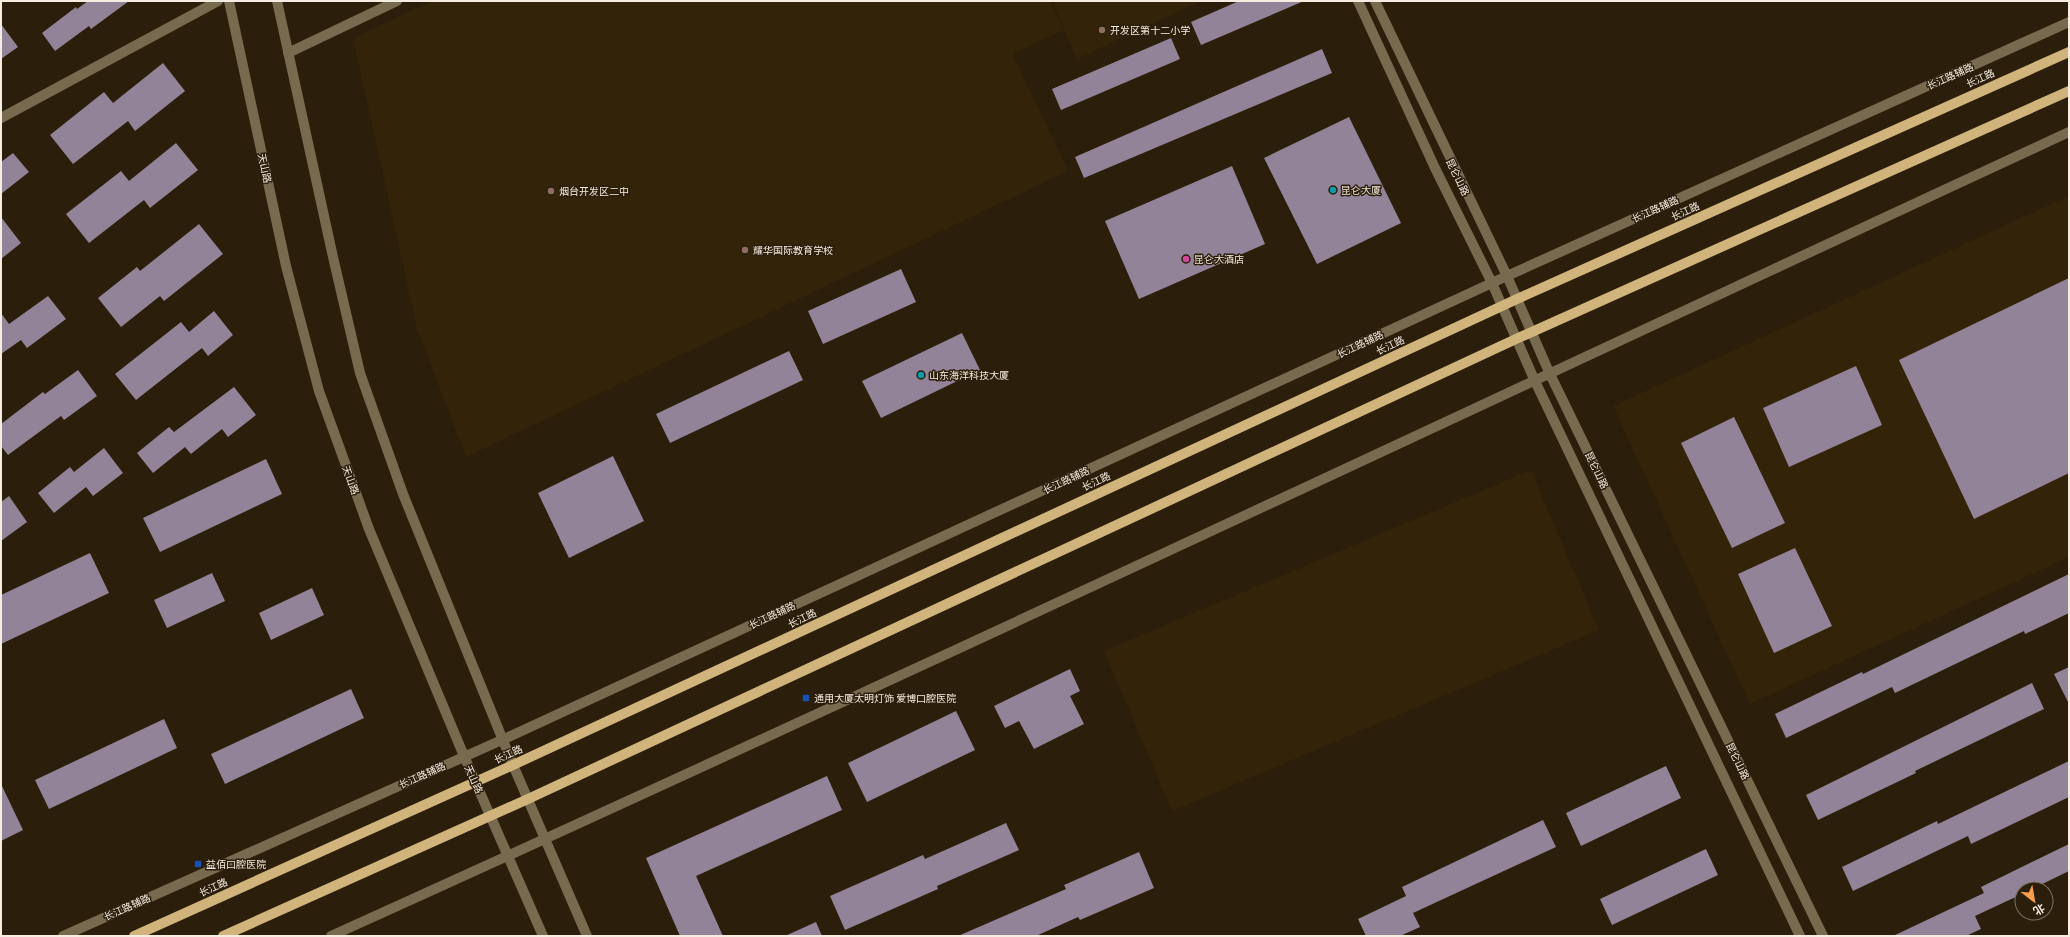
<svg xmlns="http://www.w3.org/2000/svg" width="2070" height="937" font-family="Manrope,'Noto Sans SC',sans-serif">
	<rect width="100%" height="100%" fill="#2b1e0b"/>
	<path fill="#332309" d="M432 1H1051L1063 30 1013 54 1068 171 466 457 417 329 353 38Z
		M1052 1H1201L1077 59Z
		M2069 196V557L1750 704 1613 406Z
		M1531 470 1599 630 1172 811 1104 651Z"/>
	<path fill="#938398" d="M88 1H129L91 29 89 26 55 51 42 33 76 7 77 9Z
		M1239 1H1304L1201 45 1191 22Z
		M1 24 18 47 1 59Z
		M1171 38 1180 59 1061 110 1052 89Z
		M1322 49 1332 73 1084 178 1075 157Z
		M163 63 185 91 135 131 128 121 73 164 50 135 104 92 113 103Z
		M1349 117 1401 223 1317 264 1264 158Z
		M176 143 198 170 150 208 144 200 89 243 66 214 121 171 129 181Z
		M13 153 29 172 1 194V162Z
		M1232 166 1265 244 1139 299 1105 221Z
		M1 217 21 243 1 259Z
		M199 224 223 254 164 301 160 296 121 327 98 298 137 267 140 271Z
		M901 269 916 302 823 344 808 311Z
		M2069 278V473L1974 519 1899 360Z
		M48 296 66 319 27 348 21 340 1 354V313L9 324Z
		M214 311 233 335 208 356 202 348 136 400 115 374 181 322 189 332Z
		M962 333 980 370 881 418 862 381Z
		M789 351 803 380 670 443 656 414Z
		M1856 366 1882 425 1789 467 1763 408Z
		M78 370 97 396 64 420 61 416 8 455 1 446V424L43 392 45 394Z
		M234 387 256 415 228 437 222 429 191 454 185 447 153 473 137 453 169 427 174 432Z
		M1734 417 1785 523 1732 548 1681 443Z
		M104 448 123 473 93 496 86 487 54 513 38 493 70 467 74 472Z
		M613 456 644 521 569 558 538 493Z
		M266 459 282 494 160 552 143 518Z
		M9 496 27 522 1 541V502Z
		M1795 548 1832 626 1774 653 1738 574Z
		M90 553 109 593 1 644V595Z
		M212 573 225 601 167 628 154 600Z
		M2069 574V613L2025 634 2024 631 1895 693 1892 687 1786 738 1775 714 1862 672 1863 674Z
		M312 588 324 615 271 640 259 613Z
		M2069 667V704L2054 674Z
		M1070 669 1080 691 1070 696 1084 724 1034 749 1019 721 1005 728 994 706Z
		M2032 683 2044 709 1915 771 1916 773 1818 820 1806 795Z
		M351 689 364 718 225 784 211 754Z
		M956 711 975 750 867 802 848 763Z
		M164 719 177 748 49 809 35 780Z
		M2069 761V797L1971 844 1968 836 1853 891 1842 867 1937 821 1938 824Z
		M1666 766 1681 798 1581 846 1566 813Z
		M827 776 842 810 696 876 723 936H680L646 858Z
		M1 784 23 830 1 841Z
		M1543 820 1556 847 1413 913 1420 927 1400 936H1366L1358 919 1406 896 1402 887Z
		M1006 823 1019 850 937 886 938 889 845 930 830 896 923 855 925 859Z
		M2069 844V871L2032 889H2022V894L1975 916 1981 929 1966 936H1893L1984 893 1981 887Z
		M1706 849 1718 875 1612 925 1600 899Z
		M1139 852 1154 888 1080 920 1078 917 1036 936H958L1066 889 1064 885Z
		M816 922 822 936H785Z"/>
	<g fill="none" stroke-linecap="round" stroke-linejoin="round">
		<path stroke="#786a4f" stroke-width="10" d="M229 1 286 266 319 391 369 529 464 756 543 936
			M277 1 333 257 360 373 403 494 513 765 587 936
			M1358 1 1435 168 1492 283 1534 379 1800 936
			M1375 1 1507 276 1549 372 1823 936
			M288 53 397 1
			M1 118 218 1
			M63 936 504 739 1507 276 2069 22
			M331 936C913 673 1490 400 2069 132"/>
		<path stroke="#d1b47b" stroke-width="10" d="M134 936 513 765 1517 299 2069 52
			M223 936 528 799 1516 339 2069 91"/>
	</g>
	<g fill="#8d6e63" stroke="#2b1e0b" stroke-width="1.5">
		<circle cx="1102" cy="30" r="4"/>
		<circle cx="551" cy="191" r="4"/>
		<circle cx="745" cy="250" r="4"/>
	</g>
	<g fill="#0f9aa8" stroke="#2b1e0b" stroke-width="1.5">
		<circle cx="1333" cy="190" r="4"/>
		<circle cx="921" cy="375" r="4"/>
	</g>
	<circle fill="#d1479c" stroke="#2b1e0b" stroke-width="1.5" cx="1186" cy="259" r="4"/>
	<g fill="#1a4fb4" stroke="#2b1e0b" stroke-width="1.5">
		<rect x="802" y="694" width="8" height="8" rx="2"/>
		<rect x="194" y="860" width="8" height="8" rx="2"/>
	</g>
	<g text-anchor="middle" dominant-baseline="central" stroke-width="3" stroke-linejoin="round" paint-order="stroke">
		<g font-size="10" fill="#f6ede1" stroke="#2b1e0b" text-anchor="start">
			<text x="1110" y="30">开发区第十二小学</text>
			<text x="1341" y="190">昆仑大厦</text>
			<text x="559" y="191">烟台开发区二中</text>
			<text x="753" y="250">耀华国际教育学校</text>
			<text x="1194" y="259">昆仑大酒店</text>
			<text x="929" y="375">山东海洋科技大厦</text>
			<text x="814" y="698">通用大厦太明灯饰 爱博口腔医院</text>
			<text x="206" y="864">益佰口腔医院</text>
		</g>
		<g font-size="10" fill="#f6ede1" stroke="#2b1e0b">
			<text transform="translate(1950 76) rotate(-24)">长江路辅路</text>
			<text transform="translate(1980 78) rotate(-24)">长江路</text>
			<text transform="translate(265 168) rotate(78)">天山路</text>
			<text transform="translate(1458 177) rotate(64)">昆仑山路</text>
			<text transform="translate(1655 209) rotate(-24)">长江路辅路</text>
			<text transform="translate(1685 211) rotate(-24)">长江路</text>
			<text transform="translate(1360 344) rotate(-25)">长江路辅路</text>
			<text transform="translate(1390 345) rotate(-25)">长江路</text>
			<text transform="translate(1597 470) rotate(64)">昆仑山路</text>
			<text transform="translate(351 480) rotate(70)">天山路</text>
			<text transform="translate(1066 480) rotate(-25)">长江路辅路</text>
			<text transform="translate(1096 481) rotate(-25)">长江路</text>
			<text transform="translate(772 615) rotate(-25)">长江路辅路</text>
			<text transform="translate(802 618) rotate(-25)">长江路</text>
			<text transform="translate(508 754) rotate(-24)">长江路</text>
			<text transform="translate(1738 761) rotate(64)">昆仑山路</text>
			<text transform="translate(422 775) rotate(-24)">长江路辅路</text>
			<text transform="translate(474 779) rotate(66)">天山路</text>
			<text transform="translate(213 887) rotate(-24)">长江路</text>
			<text transform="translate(127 907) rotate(-24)">长江路辅路</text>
		</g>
	</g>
	<rect width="2070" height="937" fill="none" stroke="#f6ede1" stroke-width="4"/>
	<g transform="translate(2034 901) rotate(149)"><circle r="19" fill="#2b1e0b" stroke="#7c7161"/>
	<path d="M0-3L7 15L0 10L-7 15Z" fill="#fa9f4e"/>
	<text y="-6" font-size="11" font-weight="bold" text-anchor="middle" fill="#f6ede1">北</text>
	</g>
</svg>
